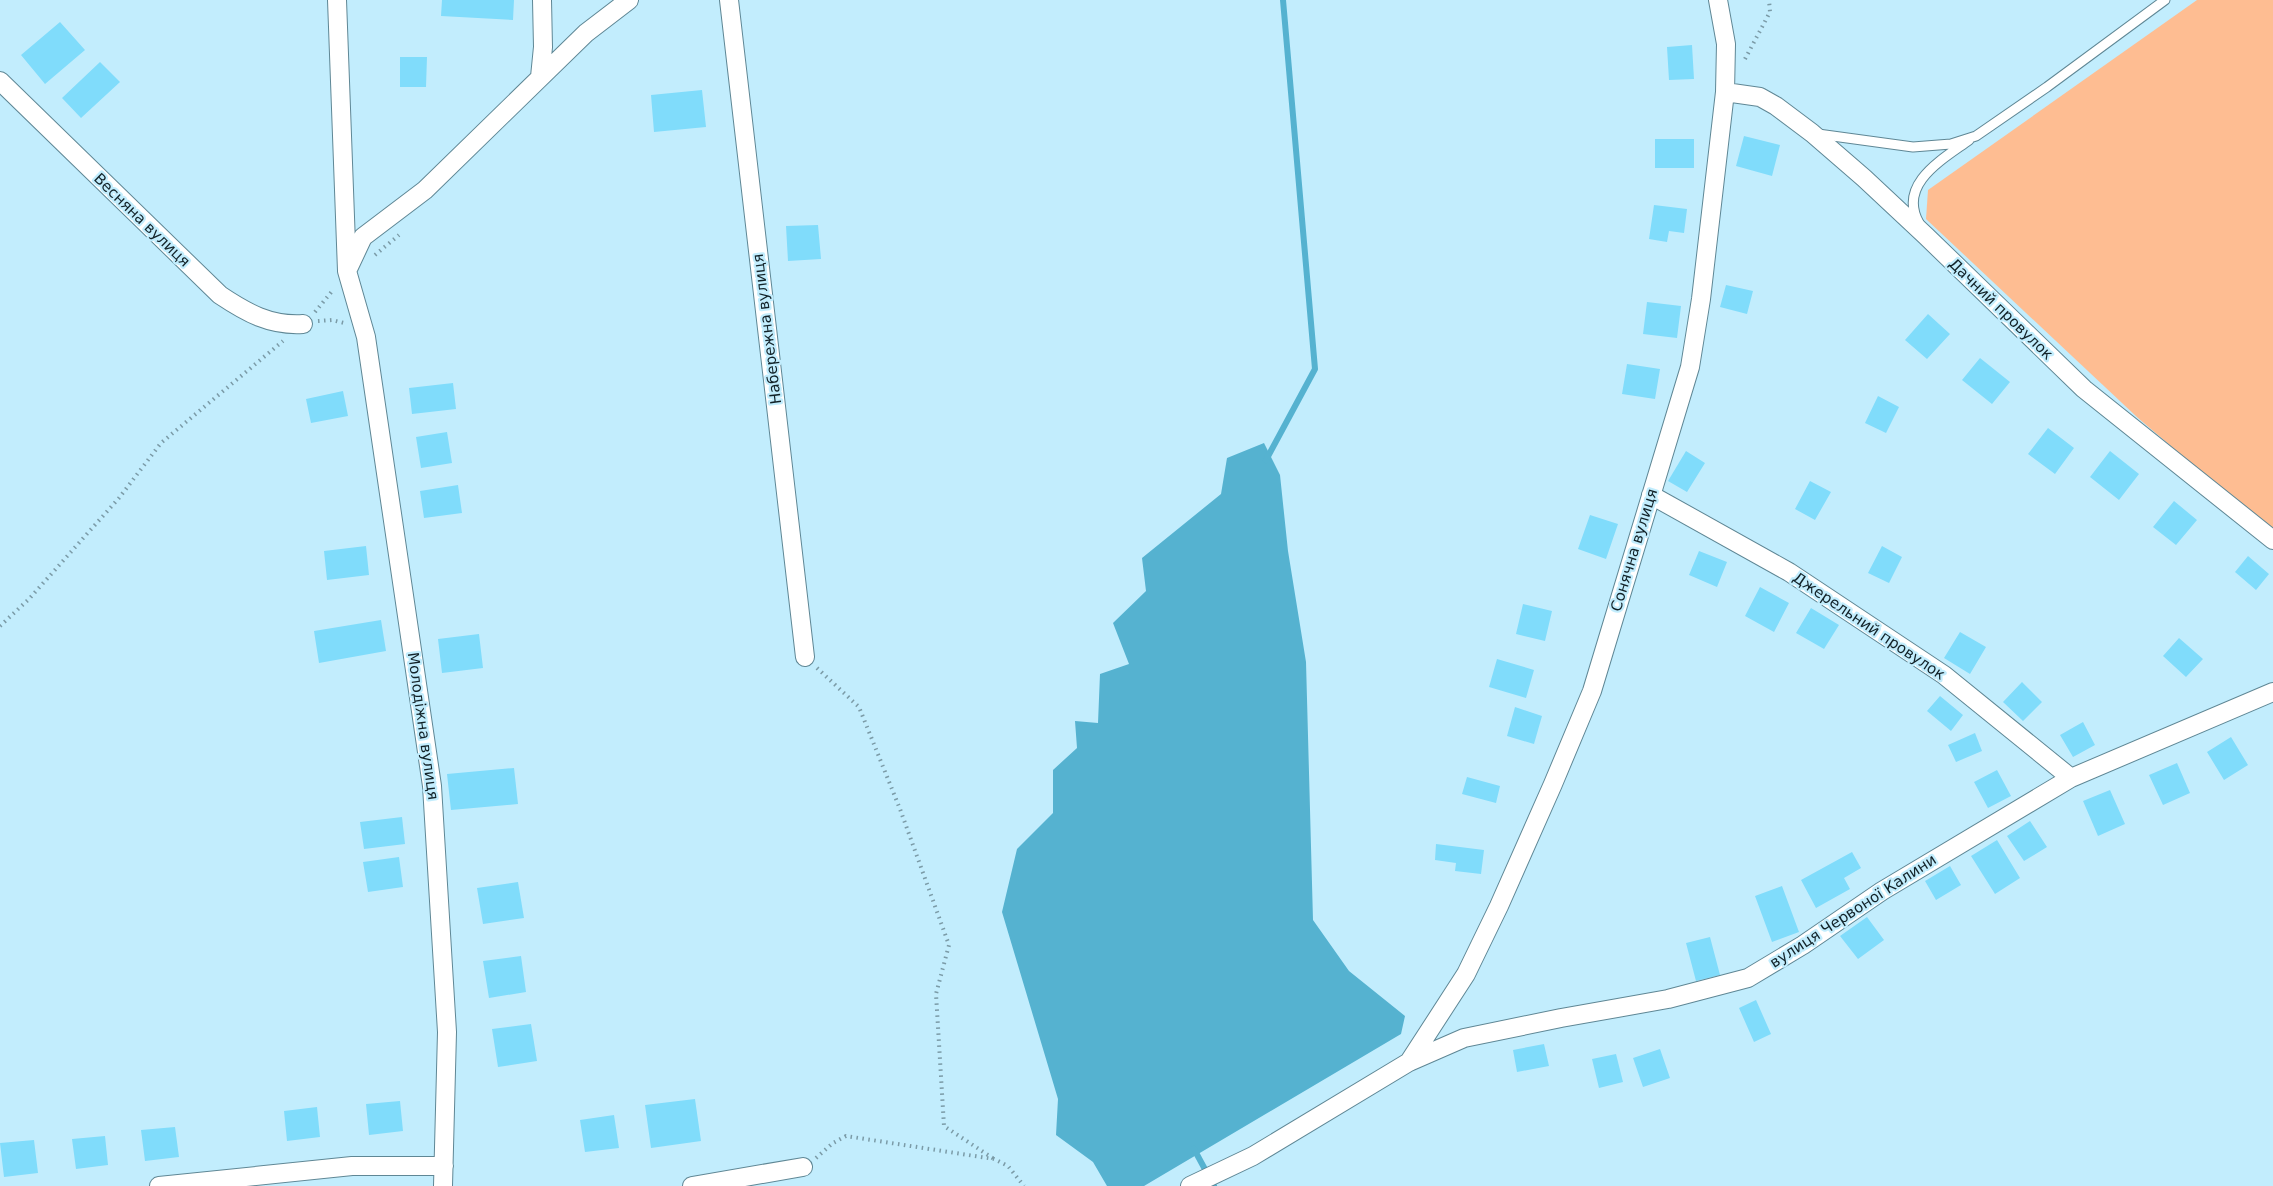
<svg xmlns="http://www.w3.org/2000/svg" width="2273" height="1186" font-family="'DejaVu Sans',sans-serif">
	<rect width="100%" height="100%" fill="#c2edfd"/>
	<path fill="#febd92" d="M2197 0H2273V533L2138 418 1926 219 1928 190Z"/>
	<path fill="#55b2d0" d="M1264 443 1280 475 1288 551 1306 662 1313 920 1349 971 1405 1016 1401 1034 1144 1186H1107L1093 1162 1056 1135 1058 1099 1002 912 1017 849 1053 813V770L1077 748 1075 721 1098 723 1100 674 1129 664 1113 623 1146 591 1142 558 1221 494 1227 458Z"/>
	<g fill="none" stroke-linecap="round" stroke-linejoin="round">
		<path stroke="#55b2d0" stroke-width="6" d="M1266 460 1315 369 1283 0
			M1194 1149 1214 1186"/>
	</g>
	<path fill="#80dcfb" d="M442 0H514L513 20 441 16Z
		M60 22 85 50 45 84 21 55Z
		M1692 45 1694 79 1669 80 1667 47Z
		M400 57H427L426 87H400Z
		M100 62 120 82 81 118 62 98Z
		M702 90 706 127 654 132 651 95Z
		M1744 136 1780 145 1772 176 1736 166Z
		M1655 139H1694V168H1655Z
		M1654 205 1687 209 1684 233 1669 231 1667 242 1649 239Z
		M818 225 821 259 788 261 786 226Z
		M1726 285 1753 291 1747 314 1720 307Z
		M1647 302 1681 306 1677 338 1643 334Z
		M1928 314 1950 334 1927 359 1905 340Z
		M1980 358 2010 382 1992 404 1962 380Z
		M1627 364 1660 369 1655 399 1622 394Z
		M453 383 456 409 412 414 409 388Z
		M343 391 348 416 311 423 306 399Z
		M1878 396 1899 407 1886 433 1865 423Z
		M2048 428 2074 448 2055 474 2028 454Z
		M447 432 452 463 421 468 416 437Z
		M1686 451 1705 463 1687 492 1668 481Z
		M2110 451 2139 474 2119 500 2090 477Z
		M1810 481 1831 492 1815 520 1795 509Z
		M458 485 462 513 424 518 420 491Z
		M2174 501 2197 520 2176 545 2153 527Z
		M1590 515 1618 524 1606 559 1578 549Z
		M366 546 369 575 327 580 324 551Z
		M1882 546 1902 557 1889 583 1868 573Z
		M1699 551 1727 562 1717 587 1689 575Z
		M2248 556 2269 574 2256 590 2235 572Z
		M1760 587 1789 603 1774 632 1745 616Z
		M1523 604 1552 611 1545 641 1516 634Z
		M1811 608 1839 625 1824 649 1796 633Z
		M381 620 386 651 319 663 314 631Z
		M1960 632 1986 647 1970 674 1944 658Z
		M479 634 483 668 442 673 438 639Z
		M2179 638 2203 659 2186 677 2163 656Z
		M1497 659 1534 670 1526 698 1489 687Z
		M2022 682 2042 702 2023 721 2003 702Z
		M1940 696 1963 715 1951 731 1927 711Z
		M1515 707 1542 716 1534 744 1507 736Z
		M2083 722 2095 745 2073 757 2060 735Z
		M1975 733 1982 751 1956 762 1948 745Z
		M2231 737 2248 765 2224 780 2207 752Z
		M2177 763 2190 793 2163 805 2149 775Z
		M514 768 518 804 451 810 447 774Z
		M1997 770 2011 796 1988 808 1974 782Z
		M1467 777 1500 786 1496 803 1462 794Z
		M2110 790 2125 824 2098 836 2083 801Z
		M402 817 405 844 364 849 360 822Z
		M2030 821 2047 847 2024 861 2007 836Z
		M1997 840 2020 878 1995 894 1971 856Z
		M1436 844 1484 850 1481 874 1455 871 1456 863 1435 860Z
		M1852 852 1861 868 1844 878 1850 889 1816 908 1801 880Z
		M399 857 403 887 368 892 363 862Z
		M1950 866 1961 885 1936 900 1925 881Z
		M518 882 524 918 483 924 477 888Z
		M1782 886 1799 932 1772 942 1755 896Z
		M1867 917 1884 940 1858 959 1840 936Z
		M1710 937 1720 975 1696 981 1686 943Z
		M521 956 526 992 489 998 483 961Z
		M1756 1000 1771 1034 1754 1042 1739 1008Z
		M531 1024 537 1061 498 1067 492 1029Z
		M1544 1044 1549 1066 1517 1072 1513 1050Z
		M1660 1049 1670 1078 1643 1087 1633 1058Z
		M1616 1054 1623 1082 1599 1088 1592 1059Z
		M695 1099 701 1141 651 1148 645 1105Z
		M400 1101 403 1131 369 1135 366 1104Z
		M317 1107 320 1137 287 1141 284 1111Z
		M614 1115 619 1148 585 1152 580 1120Z
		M175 1127 179 1157 145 1161 141 1130Z
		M105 1136 108 1165 76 1169 72 1139Z
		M34 1140 38 1173 4 1177 0 1143Z"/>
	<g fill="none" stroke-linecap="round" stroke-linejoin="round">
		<g stroke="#5f8795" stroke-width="11">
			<path id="lane" d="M1818 134 1913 147 1951 144 1976 136 2047 87 2165 0
				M1919 223C1897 184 1943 159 1969 140"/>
		</g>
		<g stroke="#5f8795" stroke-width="20">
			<path id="street" d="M337 0 347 271 366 337 432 786 447 1032 443 1186
				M729 0 805 657
				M540 77 543 47 542 0
				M0 81 220 295C247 313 270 326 303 324
				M1725 92 1760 97 1776 106 1812 133 1864 178 1926 236 2084 389 2273 540
				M348 269 363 237 425 190 586 33 629 0
				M1651 495 1789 572 1944 675 2071 778
				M1409 1062 1466 974 1499 906 1553 784 1592 691 1690 367 1701 299 1725 92 1726 44 1718 0
				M159 1186 352 1166H444
				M692 1186 803 1167
				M1190 1186 1253 1156 1409 1062 1464 1038 1561 1018 1668 999 1748 978 1803 945 1882 891 2071 778 2273 692"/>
		</g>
		<path stroke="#7b9ba7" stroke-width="4" stroke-dasharray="1.5 4.5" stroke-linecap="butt" d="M1745 59 1770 12 1769 0
			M375 255 399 235
			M315 312 333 290
			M318 321 332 320 344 323
			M0 626 29 599 119 498 161 443 283 341
			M817 668 859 707 900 809 949 945 936 994 944 1126 994 1159
			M816 1158 833 1143 846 1136 994 1159 1008 1166 1024 1186"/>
		<use href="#lane" stroke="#fff" stroke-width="9"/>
		<use href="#street" stroke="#fff" stroke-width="18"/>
	</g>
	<g text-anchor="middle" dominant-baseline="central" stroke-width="4.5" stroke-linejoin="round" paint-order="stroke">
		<g font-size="15" fill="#122228" stroke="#c2edfd">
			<text transform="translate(142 220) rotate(44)">Весняна вулиця</text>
			<text transform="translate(2001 309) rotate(44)">Дачний провулок</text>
			<text transform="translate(767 329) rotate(-97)">Набережна вулиця</text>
			<text transform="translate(1634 550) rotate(-73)">Сонячна вулиця</text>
			<text transform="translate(1869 626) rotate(34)">Джерельний провулок</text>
			<text transform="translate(423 726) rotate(82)">Молодіжна вулиця</text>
			<text transform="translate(1853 911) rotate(-33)">вулиця Червоної Калини</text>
		</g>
	</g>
</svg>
